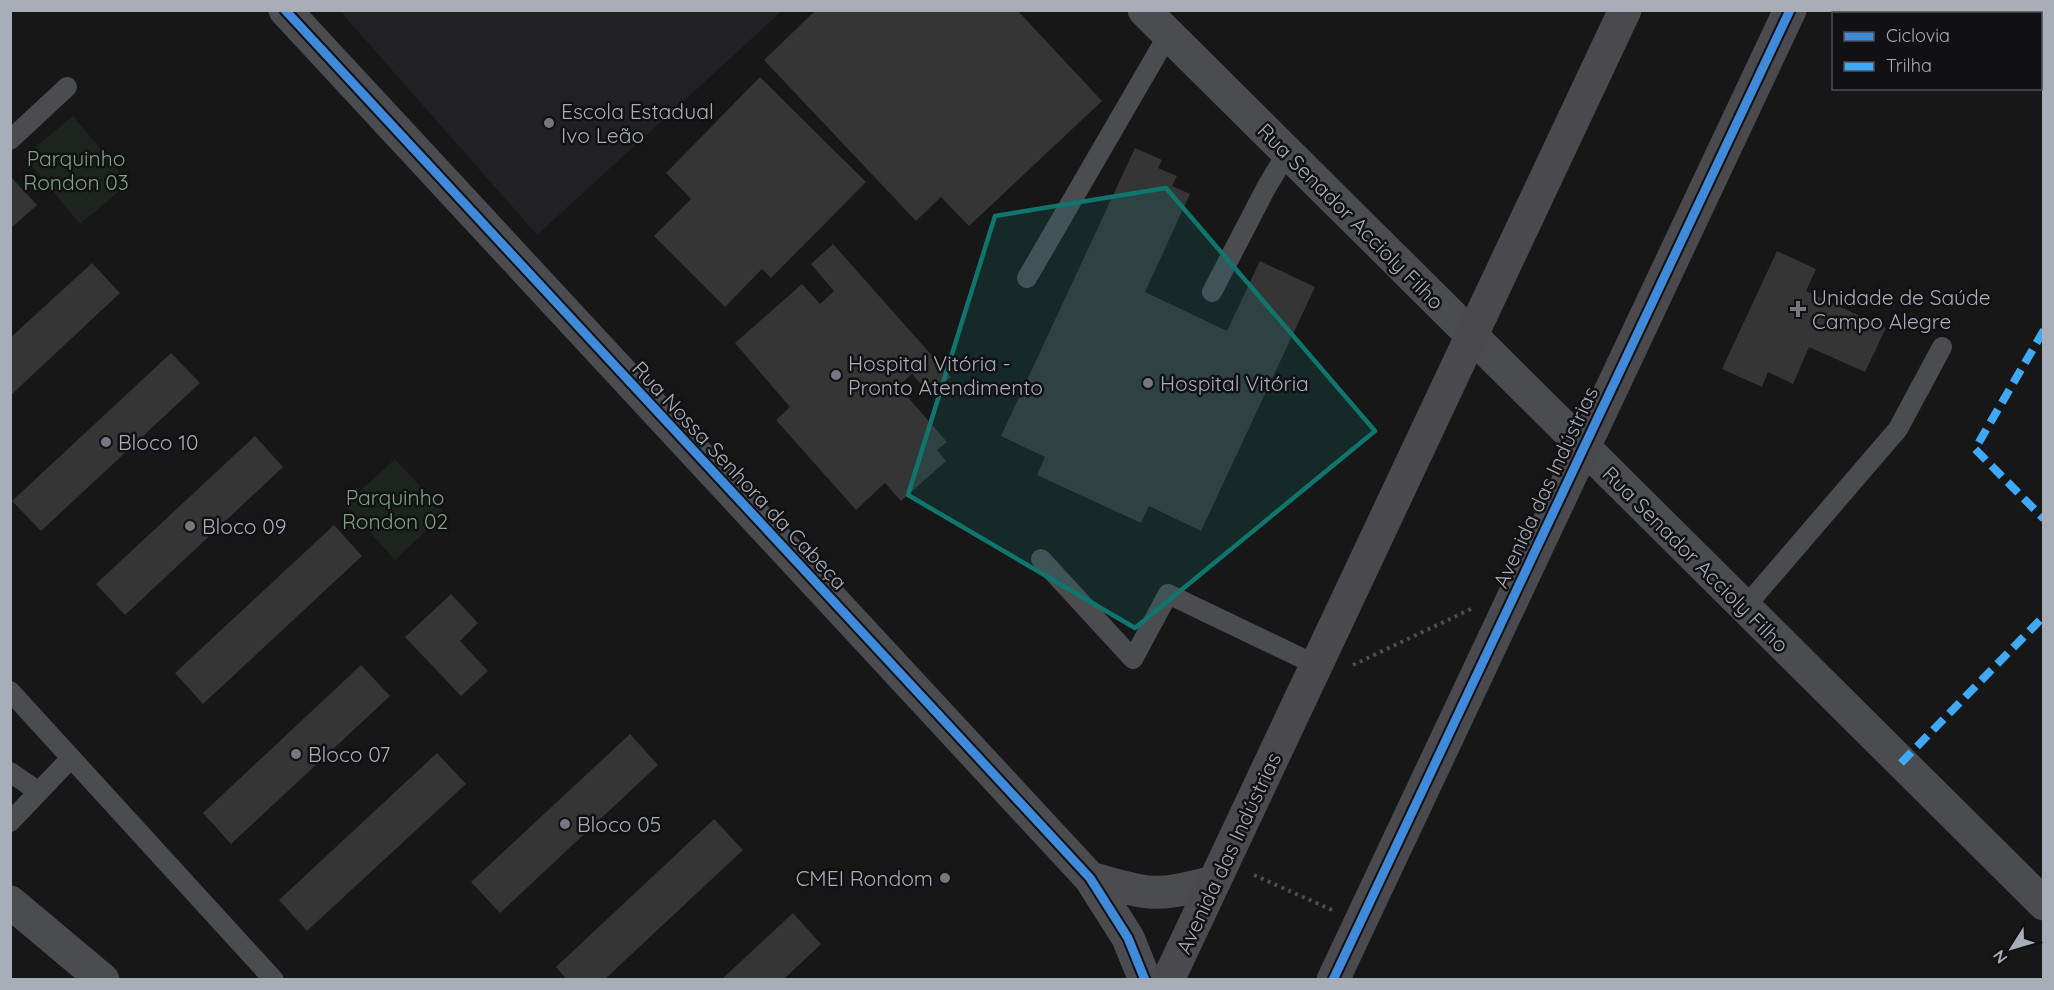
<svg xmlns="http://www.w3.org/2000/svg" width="2054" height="990" font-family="Quicksand,sans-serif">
	<rect width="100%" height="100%" fill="#171717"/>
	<path fill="#212123" d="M340 11H782L537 235Z"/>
	<path fill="#1d241e" d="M73 116 129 183 80 224 24 157Z
		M395 459 445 513 395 560 345 505Z"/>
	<path fill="#353536" d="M816 10H1017L1102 101 969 226 941 197 916 221 764 60Z
		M760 77 866 182 771 278 762 269 725 307 654 236 691 199 666 173Z
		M1135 148 1162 160 1158 168 1177 176 1172 186 1190 194 1145 292 1227 331 1260 261 1315 287 1201 531 1149 506 1141 523 1037 475 1045 457 1001 436Z
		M10 176 37 205 10 229Z
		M833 244 951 377 931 395 912 374 898 386 947 442 937 450 946 461 901 501 885 483 856 510 776 420 790 407 735 343 802 284 820 304 834 291 811 264Z
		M1777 251 1816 269 1806 291 1886 328 1865 372 1809 347 1793 384 1768 372 1762 387 1722 369Z
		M92 263 120 293 10 396V338Z
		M171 353 200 383 41 531 12 501Z
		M255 436 283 467 125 615 96 584Z
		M334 525 362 556 203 704 175 673Z
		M451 594 478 623 460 641 488 671 461 696 405 637Z
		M361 665 390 696 231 844 203 813Z
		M630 734 658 765 500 913 471 882Z
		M437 753 466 784 307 931 279 900Z
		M714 819 743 850 604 980H567L556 967Z
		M793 913 821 944 783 980H721Z"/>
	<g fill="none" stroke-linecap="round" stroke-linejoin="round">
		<path stroke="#4d4e52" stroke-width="4" stroke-dasharray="3 4.5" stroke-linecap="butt" d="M1353 665 1471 609
			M1254 875 1332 910"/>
		<path stroke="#4b4c50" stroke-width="20" d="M10 140 67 87
			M1027 278 1168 35
			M1212 292 1266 188 1287 153
			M1041 559 1133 659 1168 594 1316 665
			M1745 607 1898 429 1942 347
			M10 691 274 980
			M10 772 39 792
			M10 822 71 758"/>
		<path stroke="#4b4c50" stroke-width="33" d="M285 10 1090 878 1128 938 1145 980
			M1090 878C1109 883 1129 890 1149 892 1171 894 1193 887 1214 882"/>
		<path stroke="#4b4c50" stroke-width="33" d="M1144 10 2044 904
			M10 902 103 980"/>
		<path stroke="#4a4a4e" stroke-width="33" d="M1168 980 1625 10
			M1333 980 1790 10"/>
		<path stroke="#3fa9f5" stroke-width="8" stroke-dasharray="15 8" stroke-linecap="butt" d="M2044 330 1975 449 2044 519
			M1901 763 2044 616"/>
		<g stroke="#111113" stroke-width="13">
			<path id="cycleway" d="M285 10 1090 878 1128 938 1145 980
				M1333 980 1790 10"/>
		</g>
		<use href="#cycleway" stroke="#408adc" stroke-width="9"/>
	</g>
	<path fill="#0f766e" fill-opacity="0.2" stroke="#0f766e" stroke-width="4.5" stroke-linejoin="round" d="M1166 188 1375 431 1135 628 908 495 995 216Z"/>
	<g fill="#757880" stroke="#111113" stroke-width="2">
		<circle cx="549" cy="123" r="6"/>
		<path d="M1795 300h6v6h6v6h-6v6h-6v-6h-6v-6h6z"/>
		<circle cx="836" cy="375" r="6"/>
		<circle cx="1148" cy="383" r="6"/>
		<circle cx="106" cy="442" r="6"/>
		<circle cx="190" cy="526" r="6"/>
		<circle cx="296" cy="754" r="6"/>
		<circle cx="565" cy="824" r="6"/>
		<circle cx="945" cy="878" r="6"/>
	</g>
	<g text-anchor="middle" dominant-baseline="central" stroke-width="5" stroke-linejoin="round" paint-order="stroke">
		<g font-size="21" fill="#a8adb8" stroke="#111113" text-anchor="start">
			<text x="561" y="111">Escola Estadual<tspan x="561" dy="24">Ivo Leão</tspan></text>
			<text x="1812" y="297">Unidade de Saúde<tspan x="1812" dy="24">Campo Alegre</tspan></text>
			<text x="848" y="363">Hospital Vitória -<tspan x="848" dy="24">Pronto Atendimento</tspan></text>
			<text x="1160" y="383">Hospital Vitória</text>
			<text x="118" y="442">Bloco 10</text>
			<text x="202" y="526">Bloco 09</text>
			<text x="308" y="754">Bloco 07</text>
			<text x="577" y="824">Bloco 05</text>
			<text x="933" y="878" text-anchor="end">CMEI Rondom</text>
		</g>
		<g font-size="21" fill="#7fa381" stroke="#111113">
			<text x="76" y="158">Parquinho<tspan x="76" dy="24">Rondon 03</tspan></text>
			<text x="395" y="497">Parquinho<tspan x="395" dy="24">Rondon 02</tspan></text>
		</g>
		<g font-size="21" fill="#a8adb8" stroke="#111113">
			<text transform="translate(1351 216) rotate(45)">Rua Senador Accioly Filho</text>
			<text transform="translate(740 475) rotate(47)">Rua Nossa Senhora da Cabeça</text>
			<text transform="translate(1545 487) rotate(-65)">Avenida das Indústrias</text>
			<text transform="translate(1696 559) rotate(45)">Rua Senador Accioly Filho</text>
			<text transform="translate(1228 853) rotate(-65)">Avenida das Indústrias</text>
		</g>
	</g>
	<rect width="2054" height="990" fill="none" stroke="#a8adb8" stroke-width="24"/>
	<rect x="1832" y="12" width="210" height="78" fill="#111113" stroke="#4d4f55" stroke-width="1.5"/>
	<rect x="1844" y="32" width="30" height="9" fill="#408adc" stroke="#4d4f55" stroke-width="1.5"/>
	<text x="1886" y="42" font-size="18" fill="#a8adb8">Ciclovia</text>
	<rect x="1844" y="62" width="30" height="9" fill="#3fa9f5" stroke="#4d4f55" stroke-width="1.5"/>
	<text x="1886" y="72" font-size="18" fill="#a8adb8">Trilha</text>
	<g transform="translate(2012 948) rotate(233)" stroke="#111113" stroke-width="4.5" paint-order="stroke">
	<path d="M0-4.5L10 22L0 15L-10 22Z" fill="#a8adb8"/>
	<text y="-9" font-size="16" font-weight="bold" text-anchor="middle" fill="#a8adb8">N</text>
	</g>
</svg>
